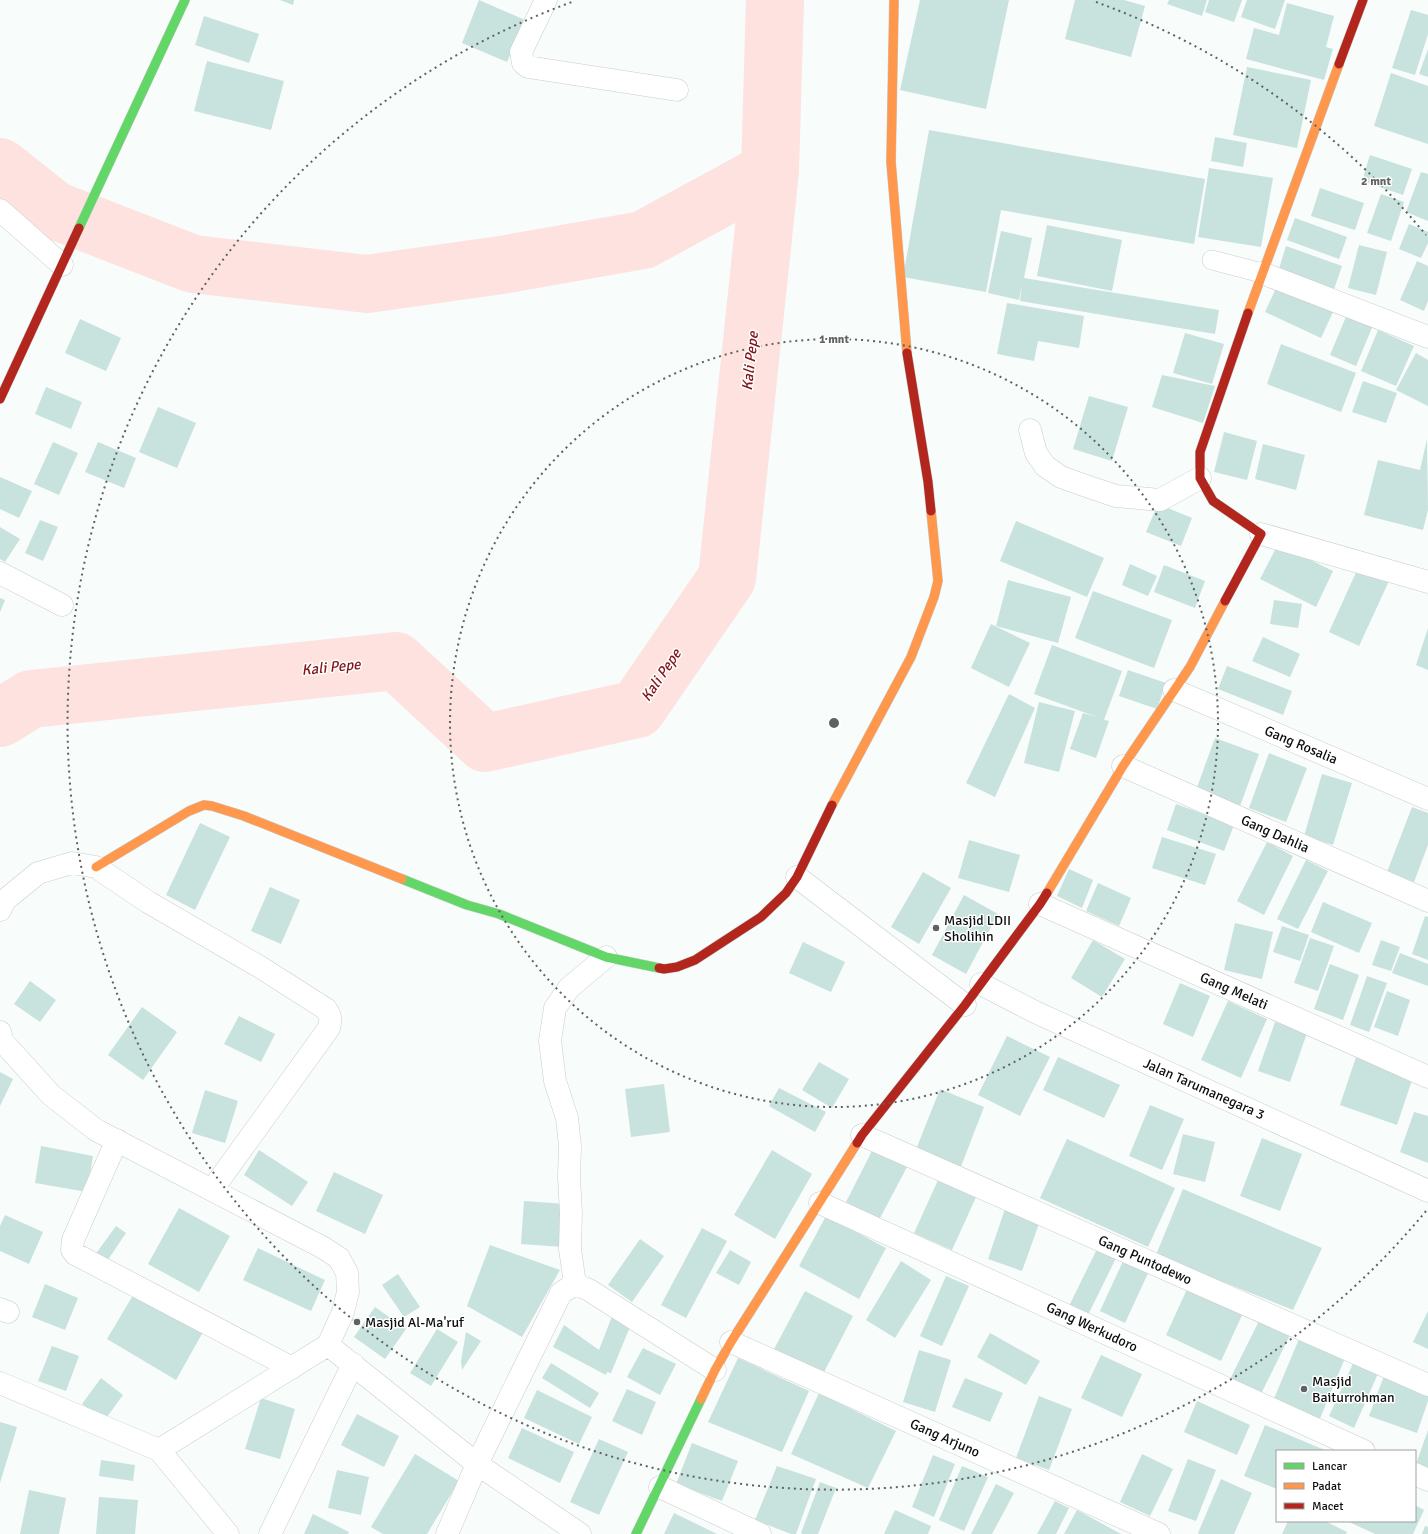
<svg xmlns="http://www.w3.org/2000/svg" width="1428" height="1534" font-family="Signika,sans-serif">
	<rect width="100%" height="100%" fill="#f8fcfb"/>
	<g fill="none" stroke-linecap="round" stroke-linejoin="round">
		<path stroke="#fde2df" stroke-width="58" d="M0 167 54 210 193 264 367 284 501 265 643 240 770 171
			M0 718 31 699 396 661 485 743 637 709 727 578 770 171 775 0"/>
	</g>
	<path fill="#c8e2dd" d="M280 0H294L293 5Z
		M479 0 525 20 507 62 462 43Z
		M920 0H1009L986 109 900 90Z
		M1075 0H1124L1145 6 1131 57 1065 39Z
		M1169 0H1207L1202 16 1167 4Z
		M1209 0H1242L1234 22 1205 12Z
		M1247 0H1285L1275 29 1241 17Z
		M1287 3 1334 16 1326 47 1333 49 1324 80 1246 59 1254 28 1279 35Z
		M1411 10 1428 15V34L1415 75 1392 68Z
		M204 16 259 34 249 63 195 45Z
		M1428 49V77L1419 74Z
		M207 61 284 81 271 130 194 111Z
		M1247 67 1311 80 1297 148 1233 135Z
		M1391 73 1428 86V144L1374 126Z
		M929 130 1205 179 1194 244 1001 210 986 292 903 277Z
		M1215 137 1247 143 1243 167 1211 161Z
		M1370 155 1412 169 1403 195 1362 181Z
		M1209 168 1273 178 1261 247 1198 237Z
		M1421 172 1428 174V221L1406 212Z
		M1320 188 1364 203 1355 230 1311 216Z
		M1381 194 1404 202 1391 241 1367 233Z
		M1295 218 1347 237 1339 259 1287 240Z
		M1409 224 1428 232V243L1421 258 1399 249Z
		M1047 225 1122 240 1112 291 1037 276Z
		M1001 231 1032 238 1024 278 1219 310 1215 334 1020 301 1022 285 1019 300 988 293Z
		M1359 245 1387 252 1376 295 1348 288Z
		M1286 246 1342 266 1333 292 1278 272Z
		M1417 261 1428 266V301L1424 311 1400 300Z
		M1277 286 1333 312 1321 338 1265 312Z
		M1007 303 1084 316 1079 348 1038 341 1034 361 997 354Z
		M1348 312 1374 323 1356 366 1330 355Z
		M80 319 121 338 106 371 65 353Z
		M1378 330 1414 346 1396 386 1361 371Z
		M1185 333 1224 344 1212 384 1173 373Z
		M1281 344 1356 373 1341 412 1267 384Z
		M1416 353 1428 360V406L1396 390Z
		M1162 375 1215 386 1203 423 1152 407Z
		M1363 381 1397 393 1386 423 1352 412Z
		M46 387 82 402 71 429 35 414Z
		M1089 396 1128 407 1112 461 1073 449Z
		M158 407 196 423 177 468 139 452Z
		M1224 432 1257 441 1247 480 1214 472Z
		M1427 439 1428 510 1423 530 1364 515 1378 460 1420 470Z
		M53 442 78 453 59 495 34 484Z
		M98 442 136 458 124 488 85 472Z
		M1263 444 1305 455 1296 490 1255 479Z
		M0 477 32 491 19 518 0 509Z
		M1158 504 1192 518 1181 546 1146 532Z
		M40 520 58 527 43 561 25 553Z
		M1016 521 1104 558 1087 597 1000 561Z
		M0 527 20 539 5 562 0 559Z
		M1278 544 1333 571 1316 607 1260 579Z
		M1130 564 1157 576 1148 596 1122 585Z
		M1164 565 1205 581 1195 608 1154 592Z
		M1358 568 1389 581 1359 646 1329 632Z
		M1008 580 1071 597 1058 643 996 626Z
		M1093 591 1172 620 1154 668 1075 638Z
		M0 598 5 600 0 612Z
		M1274 600 1302 604 1298 628 1270 624Z
		M991 624 1030 643 1009 687 971 668Z
		M1428 628V670L1416 665Z
		M1263 637 1300 654 1290 677 1252 661Z
		M1052 645 1122 671 1104 720 1109 721 1096 758 1070 749 1083 713 1097 717 1034 694Z
		M1227 666 1292 691 1283 715 1218 689Z
		M1128 670 1166 683 1157 709 1119 696Z
		M1009 694 1035 708 995 797 966 783Z
		M1039 702 1075 711 1059 772 1024 763Z
		M1215 738 1259 754 1240 806 1196 790Z
		M1269 753 1307 768 1286 822 1249 808Z
		M1322 774 1352 783 1333 845 1304 836Z
		M1176 804 1234 825 1224 851 1167 830Z
		M1412 807 1428 813V845L1414 882 1387 872Z
		M200 823 230 837 195 910 166 895Z
		M1162 837 1216 854 1205 885 1152 868Z
		M969 840 1020 855 1009 892 958 878Z
		M1267 842 1293 856 1264 915 1237 901Z
		M1306 860 1328 871 1298 929 1277 919Z
		M1069 869 1093 880 1082 908 1057 896Z
		M923 872 951 888 919 944 891 927Z
		M1098 883 1131 898 1119 926 1086 911Z
		M270 887 300 900 281 944 251 931Z
		M964 895 998 914 966 974 932 955Z
		M1323 902 1372 923 1359 953 1311 932Z
		M1425 916 1428 917V960L1412 954Z
		M1235 923 1273 932 1262 979 1224 970Z
		M1282 926 1309 935 1300 961 1273 952Z
		M1310 938 1334 946 1318 991 1294 983Z
		M1093 940 1125 959 1102 997 1071 978Z
		M1381 940 1400 947 1391 971 1372 965Z
		M803 942 845 962 831 992 789 973Z
		M1400 953 1428 964V986L1392 973Z
		M1330 964 1359 975 1343 1020 1314 1009Z
		M1367 976 1387 983 1369 1032 1350 1025Z
		M30 981 56 1000 40 1022 14 1004Z
		M1180 983 1210 996 1193 1037 1163 1024Z
		M1387 991 1410 1000 1398 1036 1374 1027Z
		M1228 1001 1267 1019 1241 1078 1201 1060Z
		M142 1007 177 1032 143 1080 108 1055Z
		M239 1016 275 1034 261 1062 224 1044Z
		M1275 1022 1307 1033 1290 1082 1258 1071Z
		M1007 1036 1050 1057 1020 1116 978 1095Z
		M1058 1057 1120 1085 1104 1118 1043 1090Z
		M1356 1057 1413 1077 1397 1125 1340 1105Z
		M819 1062 849 1079 832 1108 802 1090Z
		M0 1072 13 1079 0 1106Z
		M664 1084 670 1132 631 1137 625 1089Z
		M779 1088 826 1112 815 1132 769 1106Z
		M940 1089 984 1107 960 1169 915 1152Z
		M205 1090 238 1101 225 1143 192 1133Z
		M1150 1105 1184 1119 1162 1170 1129 1156Z
		M1414 1112 1428 1116V1163L1400 1152Z
		M1183 1134 1215 1142 1205 1182 1173 1174Z
		M1262 1138 1302 1154 1280 1211 1240 1196Z
		M1067 1139 1175 1188 1148 1247 1040 1198Z
		M41 1146 93 1156 87 1192 35 1183Z
		M873 1149 907 1167 879 1220 846 1202Z
		M259 1150 308 1182 292 1206 244 1175Z
		M772 1150 812 1174 775 1239 734 1215Z
		M334 1172 383 1195 365 1234 316 1211Z
		M939 1178 977 1195 952 1250 914 1233Z
		M1183 1189 1322 1248 1293 1310 1156 1255Z
		M524 1201 566 1204 563 1247 521 1244Z
		M1006 1206 1041 1218 1022 1271 988 1259Z
		M179 1208 230 1236 199 1292 148 1264Z
		M5 1215 43 1232 29 1264 0 1251V1226Z
		M826 1216 886 1248 859 1299 799 1266Z
		M116 1226 126 1233 103 1267 92 1259Z
		M702 1228 727 1241 686 1318 661 1305Z
		M640 1239 664 1256 632 1302 608 1285Z
		M490 1245 560 1270 522 1337 467 1306Z
		M1099 1245 1118 1254 1088 1315 1069 1306Z
		M258 1248 325 1280 311 1311 243 1280Z
		M730 1250 751 1262 739 1285 716 1273Z
		M1124 1259 1149 1271 1125 1323 1100 1311Z
		M901 1261 931 1280 895 1338 866 1320Z
		M398 1274 420 1307 404 1317 382 1285Z
		M946 1276 969 1286 942 1346 920 1336Z
		M45 1284 78 1298 65 1330 32 1317Z
		M1188 1287 1243 1313 1221 1361 1166 1335Z
		M805 1291 853 1316 822 1376 773 1351Z
		M135 1292 203 1332 176 1380 107 1339Z
		M375 1307 406 1329 385 1359 354 1337Z
		M614 1311 632 1322 611 1373 607 1372 606 1375 553 1347 564 1325 599 1350Z
		M1428 1311V1349L1413 1342Z
		M1260 1319 1290 1335 1260 1396 1229 1381Z
		M437 1329 458 1342 431 1386 410 1373Z
		M466 1332 481 1341 462 1370 461 1361Z
		M990 1333 1040 1361 1026 1385 977 1357Z
		M1299 1339 1345 1358 1319 1421 1273 1401Z
		M52 1346 79 1356 66 1391 38 1381Z
		M643 1348 676 1364 660 1395 627 1377Z
		M919 1350 951 1360 935 1412 903 1402Z
		M1101 1355 1142 1374 1122 1417 1081 1398Z
		M1356 1357 1380 1369 1354 1428 1329 1416Z
		M738 1358 809 1391 782 1452 708 1422Z
		M551 1363 599 1393 590 1408 542 1378Z
		M1384 1376 1428 1391V1401L1417 1433 1369 1416Z
		M101 1378 123 1395 104 1421 82 1404Z
		M965 1378 1003 1393 990 1422 952 1407Z
		M627 1389 656 1402 642 1435 612 1421Z
		M537 1390 592 1417 579 1444 524 1418Z
		M819 1393 896 1431 868 1488 791 1454Z
		M1039 1396 1072 1409 1049 1470 1016 1458Z
		M261 1398 295 1409 280 1459 245 1449Z
		M1197 1401 1250 1425 1237 1455 1184 1432Z
		M357 1414 399 1436 384 1467 341 1445Z
		M0 1422 17 1427 0 1483Z
		M1265 1425 1327 1451H1277V1489L1244 1476Z
		M522 1428 574 1452 560 1483 508 1458Z
		M1428 1430V1472L1415 1467Z
		M599 1439 628 1452 599 1515 570 1502Z
		M692 1443 738 1461 722 1501 676 1484Z
		M415 1454 459 1481 427 1534H383L371 1527Z
		M1142 1454 1173 1469 1150 1516 1120 1502Z
		M933 1455 955 1464 934 1517 912 1507Z
		M1188 1459 1216 1470 1196 1521 1168 1511Z
		M101 1460 135 1465 133 1481 99 1476Z
		M777 1466 816 1479 796 1534H791L755 1520Z
		M962 1466 988 1477 964 1531 939 1520Z
		M337 1470 369 1477 361 1515 328 1508Z
		M1221 1479 1252 1493 1234 1534H1199L1198 1533Z
		M820 1482 836 1488 818 1534H803L801 1533Z
		M996 1484 1014 1493 992 1534H971Z
		M29 1490 66 1498 59 1534H20Z
		M99 1497 138 1500 135 1534H96Z
		M1055 1501 1069 1508 1056 1534H1037Z
		M1415 1505 1424 1510 1413 1534H1375L1347 1521H1415Z
		M895 1510 931 1526 928 1534H884Z
		M1077 1510 1121 1534H1064Z
		M674 1513 717 1534H664Z
		M313 1514 349 1532 348 1534H304Z
		M1288 1521H1325L1347 1532 1346 1534H1282Z
		M1425 1526 1428 1527V1534H1422Z"/>
	<g fill="none" stroke-linecap="round" stroke-linejoin="round">
		<g stroke="#c9cdcc" stroke-width="20">
			<path id="lane" d="M1212 260 1262 273"/>
		</g>
		<g stroke="#c9cdcc" stroke-width="23">
			<path id="street" d="M546 0 521 52 523 63 528 67 677 90
				M0 210 62 265
				M1262 273 1428 337
				M1030 430 1036 453 1045 466 1061 477 1089 487 1116 496 1160 500 1200 478
				M1261 534 1428 582
				M0 573 62 605
				M1174 690 1428 799
				M1123 766 1428 901
				M797 877 965 1005
				M1040 904 1428 1077
				M0 910 5 900 38 873 72 863 96 867 148 902 260 967 326 1009C331 1016 331 1020 329 1028L212 1190
				M981 984 1035 1012 1428 1191
				M0 1032 3 1042 51 1095 96 1130 322 1247 339 1258 347 1273 348 1292 343 1312 328 1345 159 1450
				M862 1135 1428 1385
				M117 1140 73 1240 72 1250 75 1254 292 1368
				M820 1203 1364 1451
				M575 1284 570 1249 571 1213 569 1177 570 1146 567 1118 555 1081 550 1041 555 1008 569 988 606 957
				M0 1309 8 1312
				M731 1342 1159 1534
				M328 1345 477 1464 580 1534
				M0 1383 159 1450 228 1534
				M1415 1474 1428 1480
				M660 1487 760 1534
				M270 1534 353 1364
				M447 1534 477 1464 561 1293 575 1284 589 1290 715 1370"/>
		</g>
		<g stroke="#c9cdcc" stroke-width="10">
			<path id="fast" d="M79 228 185 0
				M402 879 467 905 499 914 606 957 659 968
				M636 1534 701 1399"/>
		</g>
		<g stroke="#c9cdcc" stroke-width="10">
			<path id="slow" d="M894 0 891 162 907 353
				M1248 313 1339 64
				M832 805 911 657 934 597 938 581 931 511
				M96 867 189 811 204 805 212 806 244 816 402 879
				M1047 893 1123 766 1190 667 1225 601
				M701 1399 715 1370 731 1342 857 1143"/>
		</g>
		<g stroke="#c9cdcc" stroke-width="10">
			<path id="jam" d="M1339 64 1363 0
				M907 353 928 482 931 511
				M0 399 79 228
				M1225 601 1261 534 1213 501 1200 478V452L1248 313
				M659 968 664 969 677 967 695 960 761 917 786 893 797 877 832 805
				M857 1143 862 1135 965 1005 1040 904 1047 893"/>
		</g>
		<use href="#lane" stroke="#fefffe" stroke-width="19"/>
		<use href="#street" stroke="#fefffe" stroke-width="22"/>
		<use href="#fast" stroke="#63d668" stroke-width="9"/>
		<use href="#slow" stroke="#ff974d" stroke-width="9"/>
		<use href="#jam" stroke="#b3261e" stroke-width="9"/>
	</g>
	<g fill="none" stroke="#5f6262" stroke-width="2" stroke-dasharray="2 4">
		<circle cx="834" cy="723" r="384"/>
		<path d="M1426 1211A767 767 0 1 1 572 2M1096 2A767 767 0 0 1 1426 235"/>
	</g>
	<g fill="#5f6262" stroke="#fff" stroke-width="1.5">
		<circle cx="936" cy="928" r="4"/>
		<circle cx="357" cy="1322" r="4"/>
		<circle cx="1304" cy="1389" r="4"/>
	</g>
	<g text-anchor="middle" dominant-baseline="central" stroke-width="3" stroke-linejoin="round" paint-order="stroke">
		<g font-size="14" fill="#0d0f0f" stroke="#fff">
			<text transform="translate(1301 745) rotate(23)">Gang Rosalia</text>
			<text transform="translate(1275 834) rotate(24)">Gang Dahlia</text>
			<text transform="translate(1234 991) rotate(24)">Gang Melati</text>
			<text transform="translate(1204 1089) rotate(24)">Jalan Tarumanegara 3</text>
			<text transform="translate(1145 1260) rotate(24)">Gang Puntodewo</text>
			<text transform="translate(1092 1327) rotate(25)">Gang Werkudoro</text>
			<text transform="translate(945 1438) rotate(24)">Gang Arjuno</text>
		</g>
		<g font-size="14" fill="#0d0f0f" stroke="#fff" text-anchor="start">
			<text x="944" y="920">Masjid LDII<tspan x="944" dy="16">Sholihin</tspan></text>
			<text x="365" y="1322">Masjid Al-Ma'ruf</text>
			<text x="1312" y="1381">Masjid<tspan x="1312" dy="16">Baiturrohman</tspan></text>
		</g>
		<g font-size="15" font-style="italic" fill="#83161a" stroke="#fff">
			<text transform="translate(750 361) rotate(-84)">Kali Pepe</text>
			<text transform="translate(331 667) rotate(-6)">Kali Pepe</text>
			<text transform="translate(661 675) rotate(-56)">Kali Pepe</text>
		</g>
	</g>
	<circle cx="834" cy="723" r="6" fill="#5f6262" stroke="#fff" stroke-width="2"/>
	<g font-size="12" text-anchor="middle" font-weight="bold" fill="#5f6262" stroke="#fff" stroke-width="3" stroke-linejoin="round" paint-order="stroke">
		<text x="1376" y="185">2 mnt</text>
		<text x="834" y="343">1 mnt</text>
	</g>
	<rect x="1276" y="1450" width="140" height="72" fill="#ffffff" stroke="#9e9f9f"/>
	<rect x="1284" y="1463" width="20" height="6" fill="#63d668" stroke="#9e9f9f"/>
	<text x="1312" y="1470" font-size="12" fill="#0d0f0f">Lancar</text>
	<rect x="1284" y="1483" width="20" height="6" fill="#ff974d" stroke="#9e9f9f"/>
	<text x="1312" y="1490" font-size="12" fill="#0d0f0f">Padat</text>
	<rect x="1284" y="1503" width="20" height="6" fill="#b3261e" stroke="#9e9f9f"/>
	<text x="1312" y="1510" font-size="12" fill="#0d0f0f">Macet</text>
</svg>
